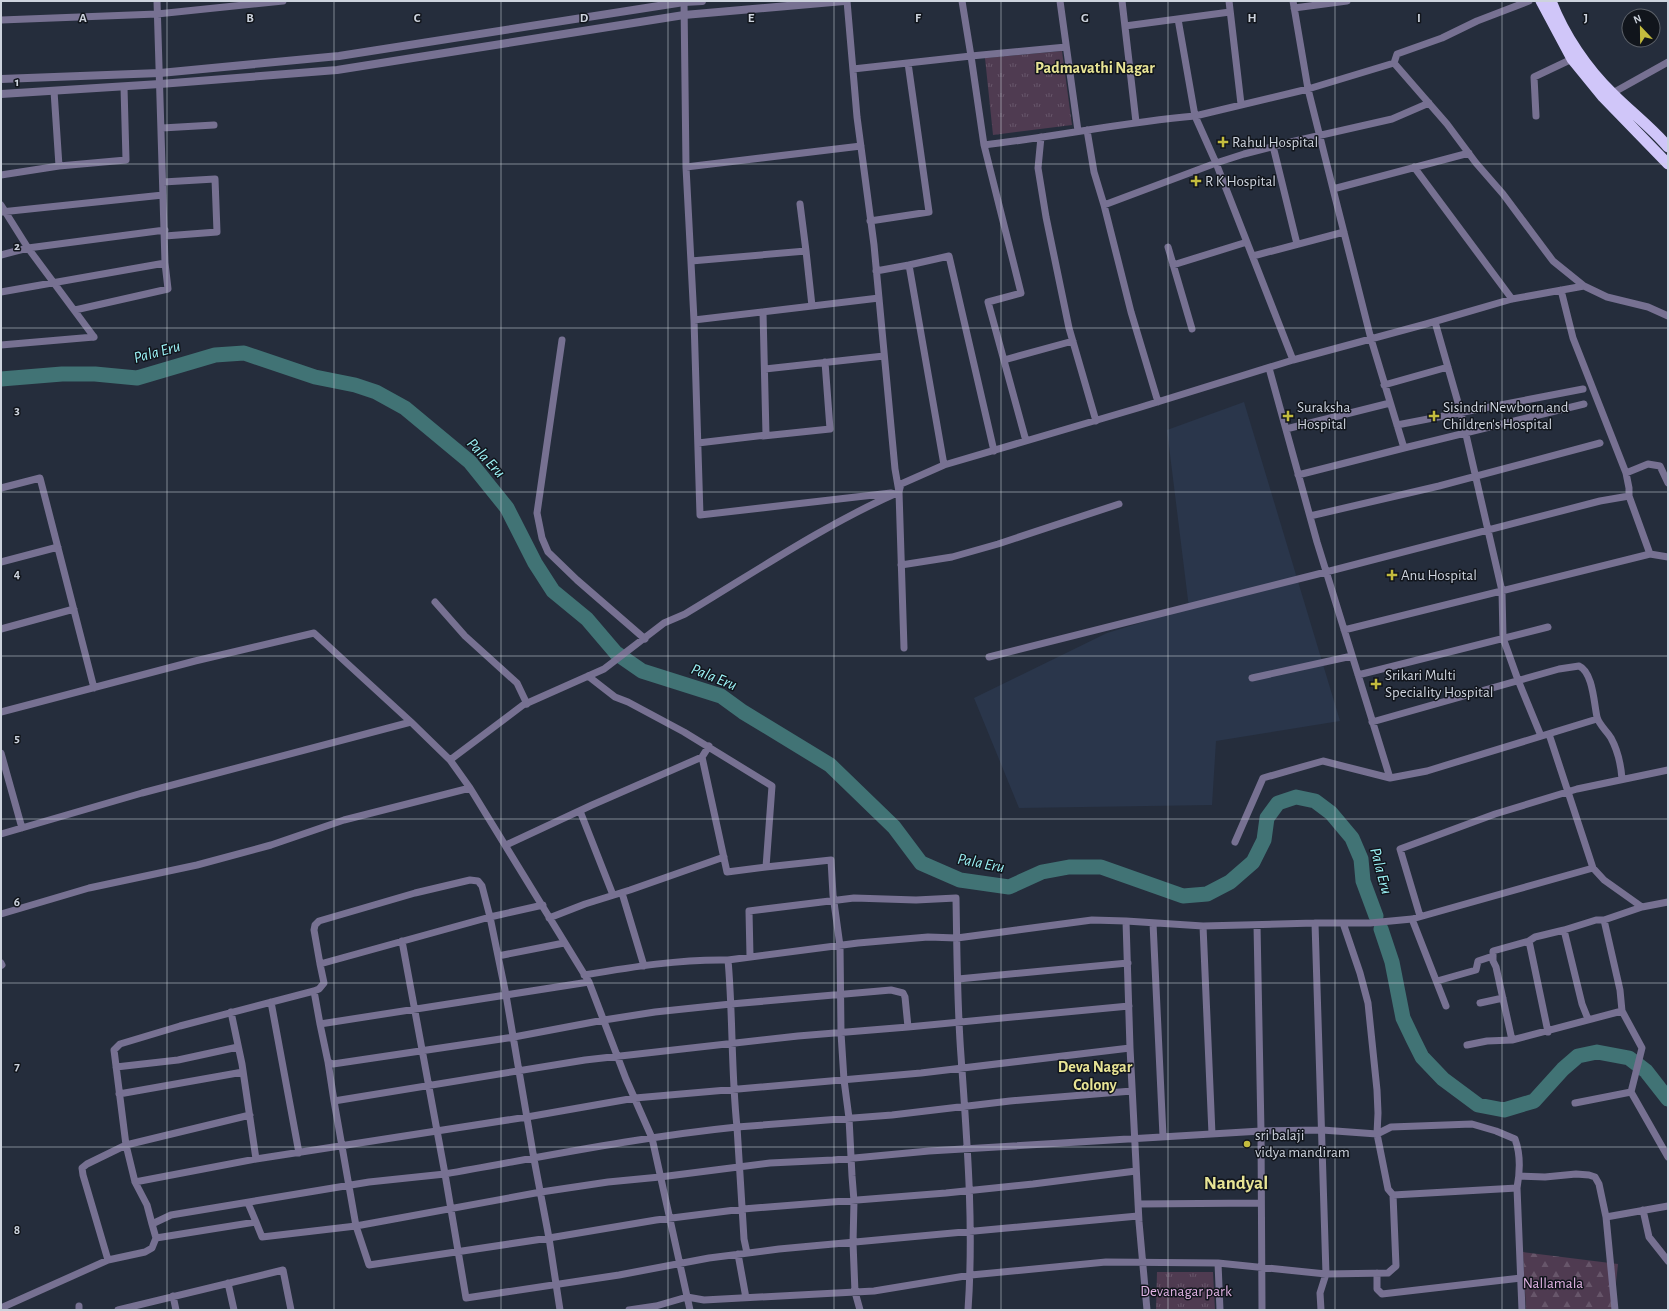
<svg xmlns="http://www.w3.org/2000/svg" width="1669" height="1311" font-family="'Alegreya Sans',sans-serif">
	<defs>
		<pattern id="grass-tufts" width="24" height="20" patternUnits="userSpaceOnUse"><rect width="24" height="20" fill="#4f3b51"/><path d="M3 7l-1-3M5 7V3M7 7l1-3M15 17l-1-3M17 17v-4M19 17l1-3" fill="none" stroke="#67566a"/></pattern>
		<pattern id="forest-firs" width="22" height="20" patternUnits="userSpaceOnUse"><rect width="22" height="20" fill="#4f3b51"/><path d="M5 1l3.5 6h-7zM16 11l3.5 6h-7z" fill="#67566a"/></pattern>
	</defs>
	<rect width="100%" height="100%" fill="#252d3c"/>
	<path fill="#2a364b" d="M1244 402 1340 721 1216 741 1212 805 1019 808 974 698 1107 633 1189 608 1167 430Z"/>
	<path fill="url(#grass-tufts)" d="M1062 51 1072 125 993 135 985 58Z
		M1157 1272H1213L1215 1310H1156Z"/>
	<path fill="url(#forest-firs)" d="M1523 1252 1618 1264 1613 1310H1526Z"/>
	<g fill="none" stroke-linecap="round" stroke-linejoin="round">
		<path stroke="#417375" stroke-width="15" d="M1 379 62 374H95L137 378 215 355 244 353 315 377 355 385 376 392 405 408 470 462 507 508 535 563 553 591 587 619 616 653 642 671 721 696 743 712 830 765 894 827 921 863 960 880 1009 887 1042 872 1069 867H1101L1183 896 1207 894 1230 882 1253 862 1264 840 1267 818 1278 803 1296 797 1315 801 1331 813 1352 838 1361 859 1363 881 1376 916
			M1381 929 1392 962 1403 1018 1413 1039 1422 1057 1443 1079 1478 1105 1504 1110 1534 1101 1563 1069 1578 1056 1597 1052 1629 1058 1646 1071 1668 1099"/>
		<path stroke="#777192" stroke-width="7" d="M684 1 686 167 694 320 700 515 891 493
			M847 1 857 117 874 245 895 469 899 492 904 648
			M962 1 971 56 1066 47
			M1060 1 1078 131
			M1122 1 1136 122
			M1229 1 1241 104
			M1293 1 1308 89 1333 189 1371 339 1404 448 1298 475
			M1529 1 1477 21 1442 38 1397 54 1394 63 1447 124 1476 163 1503 194 1553 261 1584 286
			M1294 8 1347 1
			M1 20 157 14 283 1
			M1125 26 1230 12
			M1394 63 1308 89 1195 116 1216 163 1244 154 1295 141 1392 119 1429 103
			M853 69 971 56 984 145C1054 137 1124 122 1195 116L1178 19
			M54 91 59 166
			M1609 95 1668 62
			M1536 116 1534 77 1572 59
			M162 128 214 125
			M1087 130 1094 172 1104 205 1216 163 1293 360
			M1041 137 1038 168 1046 217 1069 328 1096 421
			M984 145 1021 293 988 302 1026 441
			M1273 146 1297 244
			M686 167 861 146
			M1414 167 1512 299
			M1 175 59 166 126 160 124 87
			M163 182 215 179 217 232 165 236
			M1333 189 1469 153
			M800 204 806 251
			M1 205 28 248 94 337
			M1104 205 1131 312 1158 402
			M1 212 163 195
			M870 221 929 212 908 63
			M1168 247 1192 329
			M1 255 28 248 165 230
			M1253 256 1344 232
			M691 261 806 251 812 306
			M909 265 949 256 994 451
			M1173 265 1247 242
			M876 271 909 265 944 465
			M1561 290 1573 338 1626 473 1629 488V496L1650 554 1668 557
			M1 292 165 263
			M75 310 168 289 165 263 157 1
			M694 320 879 298
			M1435 322 1461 413 1502 591 1503 638 1518 680 1541 736
			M562 340 537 513 542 538 548 552 577 580 645 639
			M1 345 94 337
			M1004 360 1073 341
			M1269 368 1317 542 1390 778 1427 771 1597 719
			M765 369 884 356
			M1384 385 1448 367
			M1397 425 1583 389
			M1286 429 1390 403
			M763 436 830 429 825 362
			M698 443 766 435 763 312
			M1404 448 1584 404
			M1626 473 1648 464 1660 466 1668 483
			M1 488 40 478 94 688
			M1310 516 1439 486 1600 443
			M1 562 58 547
			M901 565 952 557 998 544 1119 504
			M435 602 465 636 517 683 527 704
			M1 629 74 609
			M1344 630 1650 554
			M989 657 1326 572 1600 501 1629 496
			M1358 675 1548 627
			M588 676 615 697 628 702 684 732 772 786 766 867 831 860 833 895 840 946 841 1033 844 1080 849 1118 852 1176 854 1201 853 1243 855 1292 860 1310
			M1252 678 1352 656
			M1 712 195 661 314 633 411 722
			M1372 722 1559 669 1579 666C1593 672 1594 704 1597 717 1599 725 1607 731 1611 738 1618 751 1621 765 1622 779
			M1549 734 1593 868
			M709 746 702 757 727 872 766 867
			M1 753 22 828
			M470 788 589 982 626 1079 652 1138 690 1310
			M580 811 613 895
			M1 834 142 793 411 722 450 760 523 705 604 669 664 623 685 614C755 572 824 525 899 492L901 484 944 465 1138 408 1293 360 1426 324 1512 299 1584 286 1607 297 1648 307 1668 316
			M1235 842 1263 778 1323 761 1390 778
			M506 845 592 805 702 757
			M622 893 644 966
			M543 905 490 917 320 964 324 983 319 989 314 991 180 1026 120 1044 114 1050 126 1145 135 1182 256 1159 527 1117 635 1098 921 1073 1130 1048 1139 1222 1147 1310
			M1 914 89 888 197 865 271 845 344 820 470 788 450 760
			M1420 916 1400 849 1495 814 1577 789 1668 770
			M549 918 585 904 630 890 724 857
			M1412 919 1446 1006
			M1126 921 1203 926 1315 923
			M1153 923 1163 1136
			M1257 925 1261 1131 1262 1310
			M1203 926 1212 1134
			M1564 930 1582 1004 1588 1019
			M1529 941 1548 1032
			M498 956 564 943
			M750 956 749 911 854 898 916 900 956 898C957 951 957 1004 961 1056 967 1141 974 1225 968 1310
			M1 963 2 965
			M320 964 314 930 315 925 319 921 415 893 470 880 478 881 482 886 490 917 506 995 534 1159 549 1238 560 1310
			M584 975C632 967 680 959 728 960
			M958 979 1128 963
			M1437 981 1476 970 1478 961 1493 956
			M314 991 320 1024 589 982
			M271 1002 299 1153
			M1480 1003 1503 998
			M1129 1006 908 1027 798 1036 585 1060 334 1101 356 1226 541 1192 608 1182 660 1177 770 1163 833 1160 929 1151 1261 1131 1322 1130 1377 1134 1391 1127 1472 1124 1496 1131 1515 1139C1521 1155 1520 1172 1517 1188L1522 1310
			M231 1012 242 1064 256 1159
			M320 1024 328 1062 333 1064 514 1037 604 1020 655 1012 731 1004 891 990 903 993 905 997 908 1027
			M1512 1040 1496 967 1493 961V951L1529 941 1535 937 1564 930 1596 920H1604L1642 907
			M1467 1045 1487 1041 1512 1040 1622 1011
			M1130 1048 1126 921 1092 920 957 938 928 937 858 943 728 960C733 1015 731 1071 737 1127L892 1115 1010 1101 1132 1091
			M328 1062 334 1101
			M116 1067 178 1060 238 1047
			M1631 1092 1668 1157
			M119 1094 243 1072
			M1575 1103 1631 1092 1642 1048 1622 1011 1620 990 1604 920
			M1519 1176 1545 1177 1576 1174 1589 1175 1595 1177 1599 1184 1606 1217 1615 1310
			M135 1182 147 1205 152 1224
			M1393 1195 1517 1188
			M248 1203 256 1222
			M1138 1204 1261 1203
			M1643 1210 1649 1237 1668 1261
			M1606 1217 1668 1206
			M156 1238 152 1224 171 1215 369 1182 445 1174 402 941
			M747 1253 744 1239 737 1127C639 1137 542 1157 445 1174L466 1298 619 1275 709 1258 779 1249 1138 1216
			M738 1254 746 1298
			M108 1260 83 1175 82 1168 87 1164 126 1145 250 1115
			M1218 1263 1220 1310
			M1377 1273V1289L1382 1294 1521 1278
			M228 1283 234 1310
			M173 1296 176 1310
			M79 1306V1310
			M1 1308 108 1260 145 1252 152 1248 156 1238 256 1222 262 1237 356 1226 369 1265 549 1238 656 1220 743 1209 946 1193 1033 1184 1136 1171
			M118 1310 283 1270 291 1310
			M629 1310 656 1306 687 1297 704 1300 874 1291 971 1275 1106 1262 1218 1263 1326 1274 1388 1273 1396 1266 1393 1195 1388 1189 1377 1134 1378 1113 1377 1090 1368 1003 1360 973 1343 923
			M1321 1310 1320 1293 1326 1274 1315 923H1370L1412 919 1593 868 1604 880 1642 907 1668 902"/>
		<path stroke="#777192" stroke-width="8" d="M1 79 160 73 339 56 684 2 702 1
			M1 94 160 84 337 70 684 15 844 1"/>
		<path stroke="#d0c6f9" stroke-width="11" d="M1541 1 1572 59 1603 97 1668 164
			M1551 1C1564 35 1587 69 1613 94 1631 112 1652 128 1668 147"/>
	</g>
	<path fill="none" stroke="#cdd3dd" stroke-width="1" stroke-opacity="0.55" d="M167 1V1310M334 1V1310M501 1V1310M668 1V1310M834 1V1310M1001 1V1310M1168 1V1310M1335 1V1310M1502 1V1310M1 164H1668M1 328H1668M1 492H1668M1 656H1668M1 819H1668M1 983H1668M1 1147H1668"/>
	<g fill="#c4bc3e" stroke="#11151c" stroke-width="1.5">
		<path d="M1221 136h4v4h4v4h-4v4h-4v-4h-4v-4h4z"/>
		<path d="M1194 175h4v4h4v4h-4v4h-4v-4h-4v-4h4z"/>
		<path d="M1286 410h4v4h4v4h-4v4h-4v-4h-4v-4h4z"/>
		<path d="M1432 410h4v4h4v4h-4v4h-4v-4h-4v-4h4z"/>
		<path d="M1390 569h4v4h4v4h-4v4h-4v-4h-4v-4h4z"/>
		<path d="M1374 678h4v4h4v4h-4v4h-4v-4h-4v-4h4z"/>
		<circle cx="1247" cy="1144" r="4"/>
	</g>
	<g text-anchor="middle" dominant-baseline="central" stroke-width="3" stroke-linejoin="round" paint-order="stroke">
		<g font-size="15" fill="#cdd3dd" stroke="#11151c" text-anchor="start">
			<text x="1232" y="142">Rahul Hospital</text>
			<text x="1205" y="181">R K Hospital</text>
			<text x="1297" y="407">Suraksha<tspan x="1297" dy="17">Hospital</tspan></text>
			<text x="1443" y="407">Sisindri Newborn and<tspan x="1443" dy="17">Children's Hospital</tspan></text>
			<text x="1401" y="575">Anu Hospital</text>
			<text x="1385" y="675">Srikari Multi<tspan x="1385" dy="17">Speciality Hospital</tspan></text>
			<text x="1255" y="1135">sri balaji<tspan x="1255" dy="17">vidya mandiram</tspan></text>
		</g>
		<g font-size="15" fill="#e1b3e4" stroke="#11151c">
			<text x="1553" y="1283">Nallamala</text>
			<text x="1186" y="1291">Devanagar park</text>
		</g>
		<g font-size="16" font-weight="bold" fill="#e8e495" stroke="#11151c">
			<text x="1095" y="68">Padmavathi Nagar</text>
			<text x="1095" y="1067">Deva Nagar<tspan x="1095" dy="18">Colony</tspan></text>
		</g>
		<g font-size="16" font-style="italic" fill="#9cf3f7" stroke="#11151c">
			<text transform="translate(157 352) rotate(-15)">Pala Eru</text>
			<text transform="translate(486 458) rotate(47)">Pala Eru</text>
			<text transform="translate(714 677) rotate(22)">Pala Eru</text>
			<text transform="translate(981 863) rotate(11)">Pala Eru</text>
			<text transform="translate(1381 871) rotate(75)">Pala Eru</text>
		</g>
		<g font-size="19" font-weight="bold" fill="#e8e495" stroke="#11151c">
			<text x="1236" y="1183">Nandyal</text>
		</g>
	</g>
	<g font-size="13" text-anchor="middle" font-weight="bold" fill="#cdd3dd" stroke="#11151c" stroke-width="3" stroke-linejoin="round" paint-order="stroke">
		<text x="83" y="22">A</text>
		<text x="250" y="22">B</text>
		<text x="417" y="22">C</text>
		<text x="584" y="22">D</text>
		<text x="751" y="22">E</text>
		<text x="918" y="22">F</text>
		<text x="1085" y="22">G</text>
		<text x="1252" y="22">H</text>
		<text x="1419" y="22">I</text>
		<text x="1586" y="22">J</text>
		<text x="17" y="86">1</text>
		<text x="17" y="250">2</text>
		<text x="17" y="414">3</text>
		<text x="17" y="578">4</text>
		<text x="17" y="742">5</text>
		<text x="17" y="906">6</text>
		<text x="17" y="1070">7</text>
		<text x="17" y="1234">8</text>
	</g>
	<rect width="1669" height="1311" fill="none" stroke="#cdd3dd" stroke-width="4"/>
	<g transform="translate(1641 28) rotate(338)"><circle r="19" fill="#11151c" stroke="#5c6169"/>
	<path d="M0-3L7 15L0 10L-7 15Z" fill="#c4bc3e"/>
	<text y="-6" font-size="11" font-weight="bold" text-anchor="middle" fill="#cdd3dd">N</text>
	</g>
</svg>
